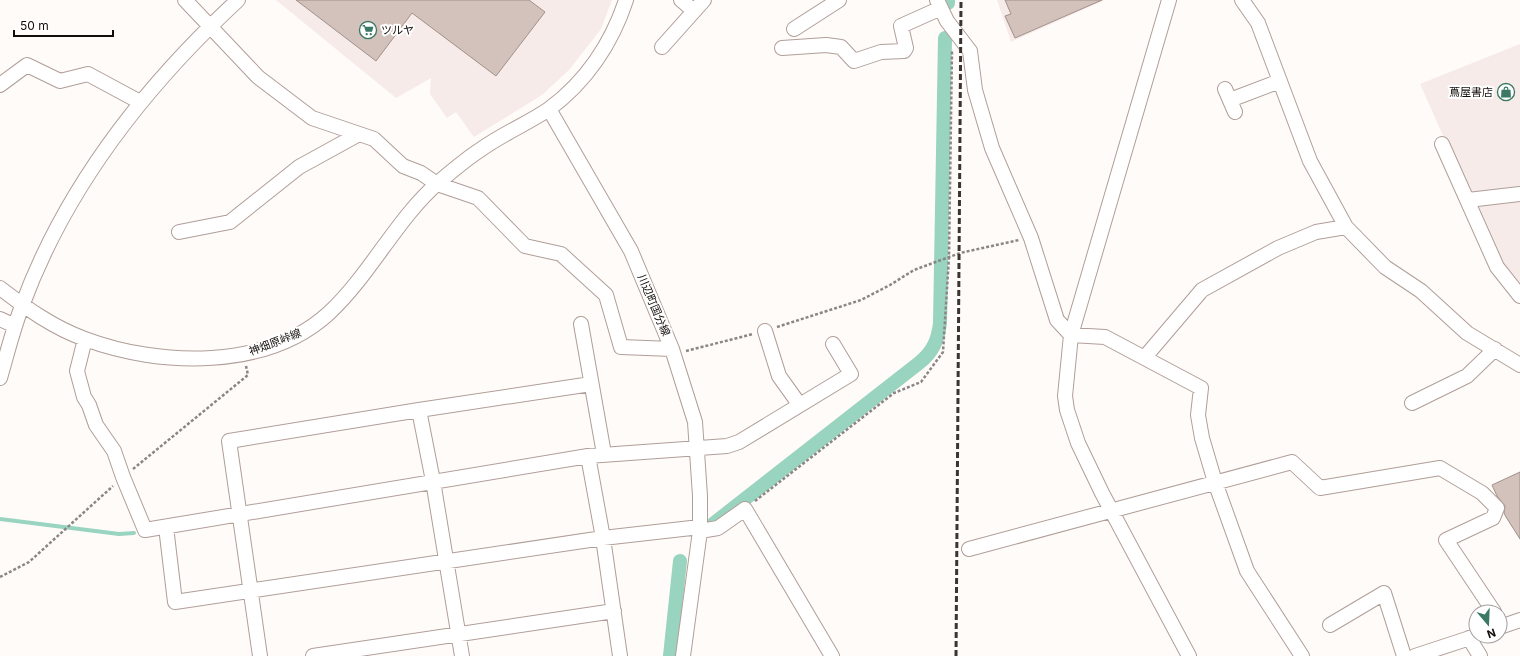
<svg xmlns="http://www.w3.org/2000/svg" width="1520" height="656" font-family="Inter,'Noto Sans JP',sans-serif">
	<rect width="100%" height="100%" fill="#fffbf9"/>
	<path fill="#f6ebe8" d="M276 0H612L601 29 569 70 542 95 474 137 456 112 447 118 430 94 431 78 396 98Z
		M997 0H1105L1011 42Z
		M1520 44V188L1469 194 1420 84Z
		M1520 200V291L1500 266 1474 205Z"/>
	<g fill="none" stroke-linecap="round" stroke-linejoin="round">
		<path stroke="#98d4bf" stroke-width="4" d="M0 519 119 534 134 533"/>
		<path stroke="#98d4bf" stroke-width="14" d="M948 3V0
			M713 524 919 363C933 352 938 340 940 323L945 38
			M670 656 680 561"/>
	</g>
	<path fill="#d3c1bb" stroke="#a1908a" d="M296 0H529L545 12 496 76 412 13 376 61Z
		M1005 0H1102L1015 38 1005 16 1011 14Z
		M1520 472V539L1506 517 1504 513 1505 506 1497 496 1492 485Z"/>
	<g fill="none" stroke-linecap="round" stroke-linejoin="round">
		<g stroke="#b09e98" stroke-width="16">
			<path id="minor" d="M185 0 258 77 312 118 374 139 403 166 421 173 437 184 478 198 525 246 561 254 606 295 621 347 672 349
				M681 0 694 11
				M937 0 947 21 970 51 975 90 992 148 1031 238 1057 320 1071 335 1105 337 1201 388 1198 415 1202 438 1215 482 1247 571 1302 656
				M1169 0 1071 335 1065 396 1067 410 1078 443 1102 493 1189 656
				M1242 0 1258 23 1310 161 1346 227 1385 267 1421 291 1467 333 1520 365
				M794 29 839 0
				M662 47 704 0
				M782 48 826 45 841 47 854 61 881 52 904 51 906 48 901 26 941 8
				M0 85 27 65 60 81 88 74 140 102
				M1225 89 1235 112
				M1230 100 1280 81
				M549 109 631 251 672 349 695 422 700 496V531L683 656
				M1442 144 1497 267 1520 296
				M1468 200 1520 194
				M179 232 230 222 299 167 359 134
				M0 288C26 308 54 328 85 339 160 367 267 370 329 313 370 275 397 218 439 182 452 171 466 159 480 150 502 134 527 124 549 109 586 82 612 43 626 0
				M0 319 15 326
				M581 324 604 454
				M765 331 779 376 799 404
				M85 339 77 371 84 397 89 405 96 425 114 451 123 477 145 530 588 456 727 446 739 442 851 374 833 344
				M1145 357 1202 290 1278 248 1316 232 1346 227
				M0 378C7 354 13 329 22 306 66 186 145 86 238 0
				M1412 403 1467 376 1495 349
				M419 410 433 481 462 656
				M588 456 603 538 620 656
				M166 527 175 602 603 538 700 527
				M700 531 718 528 745 509 832 656
				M969 549 1292 462 1320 488 1440 468 1482 493 1497 508 1493 518 1446 540 1494 612
				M1330 625 1384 593 1404 656
				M1500 627 1520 620
				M1469 638 1480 656
				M260 656 229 441 419 410 591 384
				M313 656 614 611
				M1415 656 1476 636"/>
		</g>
		<path stroke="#8b8684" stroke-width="2.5" stroke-dasharray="3 2" stroke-linecap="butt" d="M777 327 861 300 890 285 914 270 960 253 1019 240
			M686 351 753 334
			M133 469 248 375 246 366
			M755 501 894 393 921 382 943 352 949 257 952 50
			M0 577 29 562 113 486"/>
		<use href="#minor" stroke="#fff" stroke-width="14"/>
		<path stroke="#3a3432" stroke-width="3" stroke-dasharray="6 3" stroke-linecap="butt" d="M956 656 961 0"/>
	</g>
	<defs>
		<g id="supermarket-ring" transform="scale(0.9)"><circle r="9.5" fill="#fff" stroke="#3b7965" stroke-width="1.5"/><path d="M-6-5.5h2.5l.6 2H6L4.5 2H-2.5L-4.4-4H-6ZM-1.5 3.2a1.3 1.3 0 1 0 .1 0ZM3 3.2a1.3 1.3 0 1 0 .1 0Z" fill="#3b7965"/></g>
		<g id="shop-ring" transform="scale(0.9)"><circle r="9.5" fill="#fff" stroke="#3b7965" stroke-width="1.5"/><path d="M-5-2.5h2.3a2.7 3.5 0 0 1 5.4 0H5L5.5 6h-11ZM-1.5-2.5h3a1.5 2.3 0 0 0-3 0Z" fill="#3b7965"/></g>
	</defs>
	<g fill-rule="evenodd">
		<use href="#supermarket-ring" x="368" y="30"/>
		<use href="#shop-ring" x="1506" y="92"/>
	</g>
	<g text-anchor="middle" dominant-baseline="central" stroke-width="4" stroke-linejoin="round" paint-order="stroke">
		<g font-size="11" fill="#130d0b" stroke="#fff" text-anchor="start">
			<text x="381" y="30">ツルヤ</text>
			<text x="1493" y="92" text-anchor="end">蔦屋書店</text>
		</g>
		<g font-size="11" fill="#130d0b" stroke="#fff">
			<text transform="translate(654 305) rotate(67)">川辺町国分線</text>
			<text transform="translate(275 342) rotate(-21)">神畑原峠線</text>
		</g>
	</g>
	<g transform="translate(1488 624) rotate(161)"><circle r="19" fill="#ffffff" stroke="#a19e9d"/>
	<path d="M0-3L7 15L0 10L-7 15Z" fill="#3b7965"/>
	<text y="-6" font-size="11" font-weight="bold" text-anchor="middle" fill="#130d0b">N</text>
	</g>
	<path d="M14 30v6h99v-6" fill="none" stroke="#130d0b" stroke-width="2"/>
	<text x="20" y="30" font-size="12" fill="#130d0b" stroke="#ffffff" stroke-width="3" paint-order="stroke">50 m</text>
</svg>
